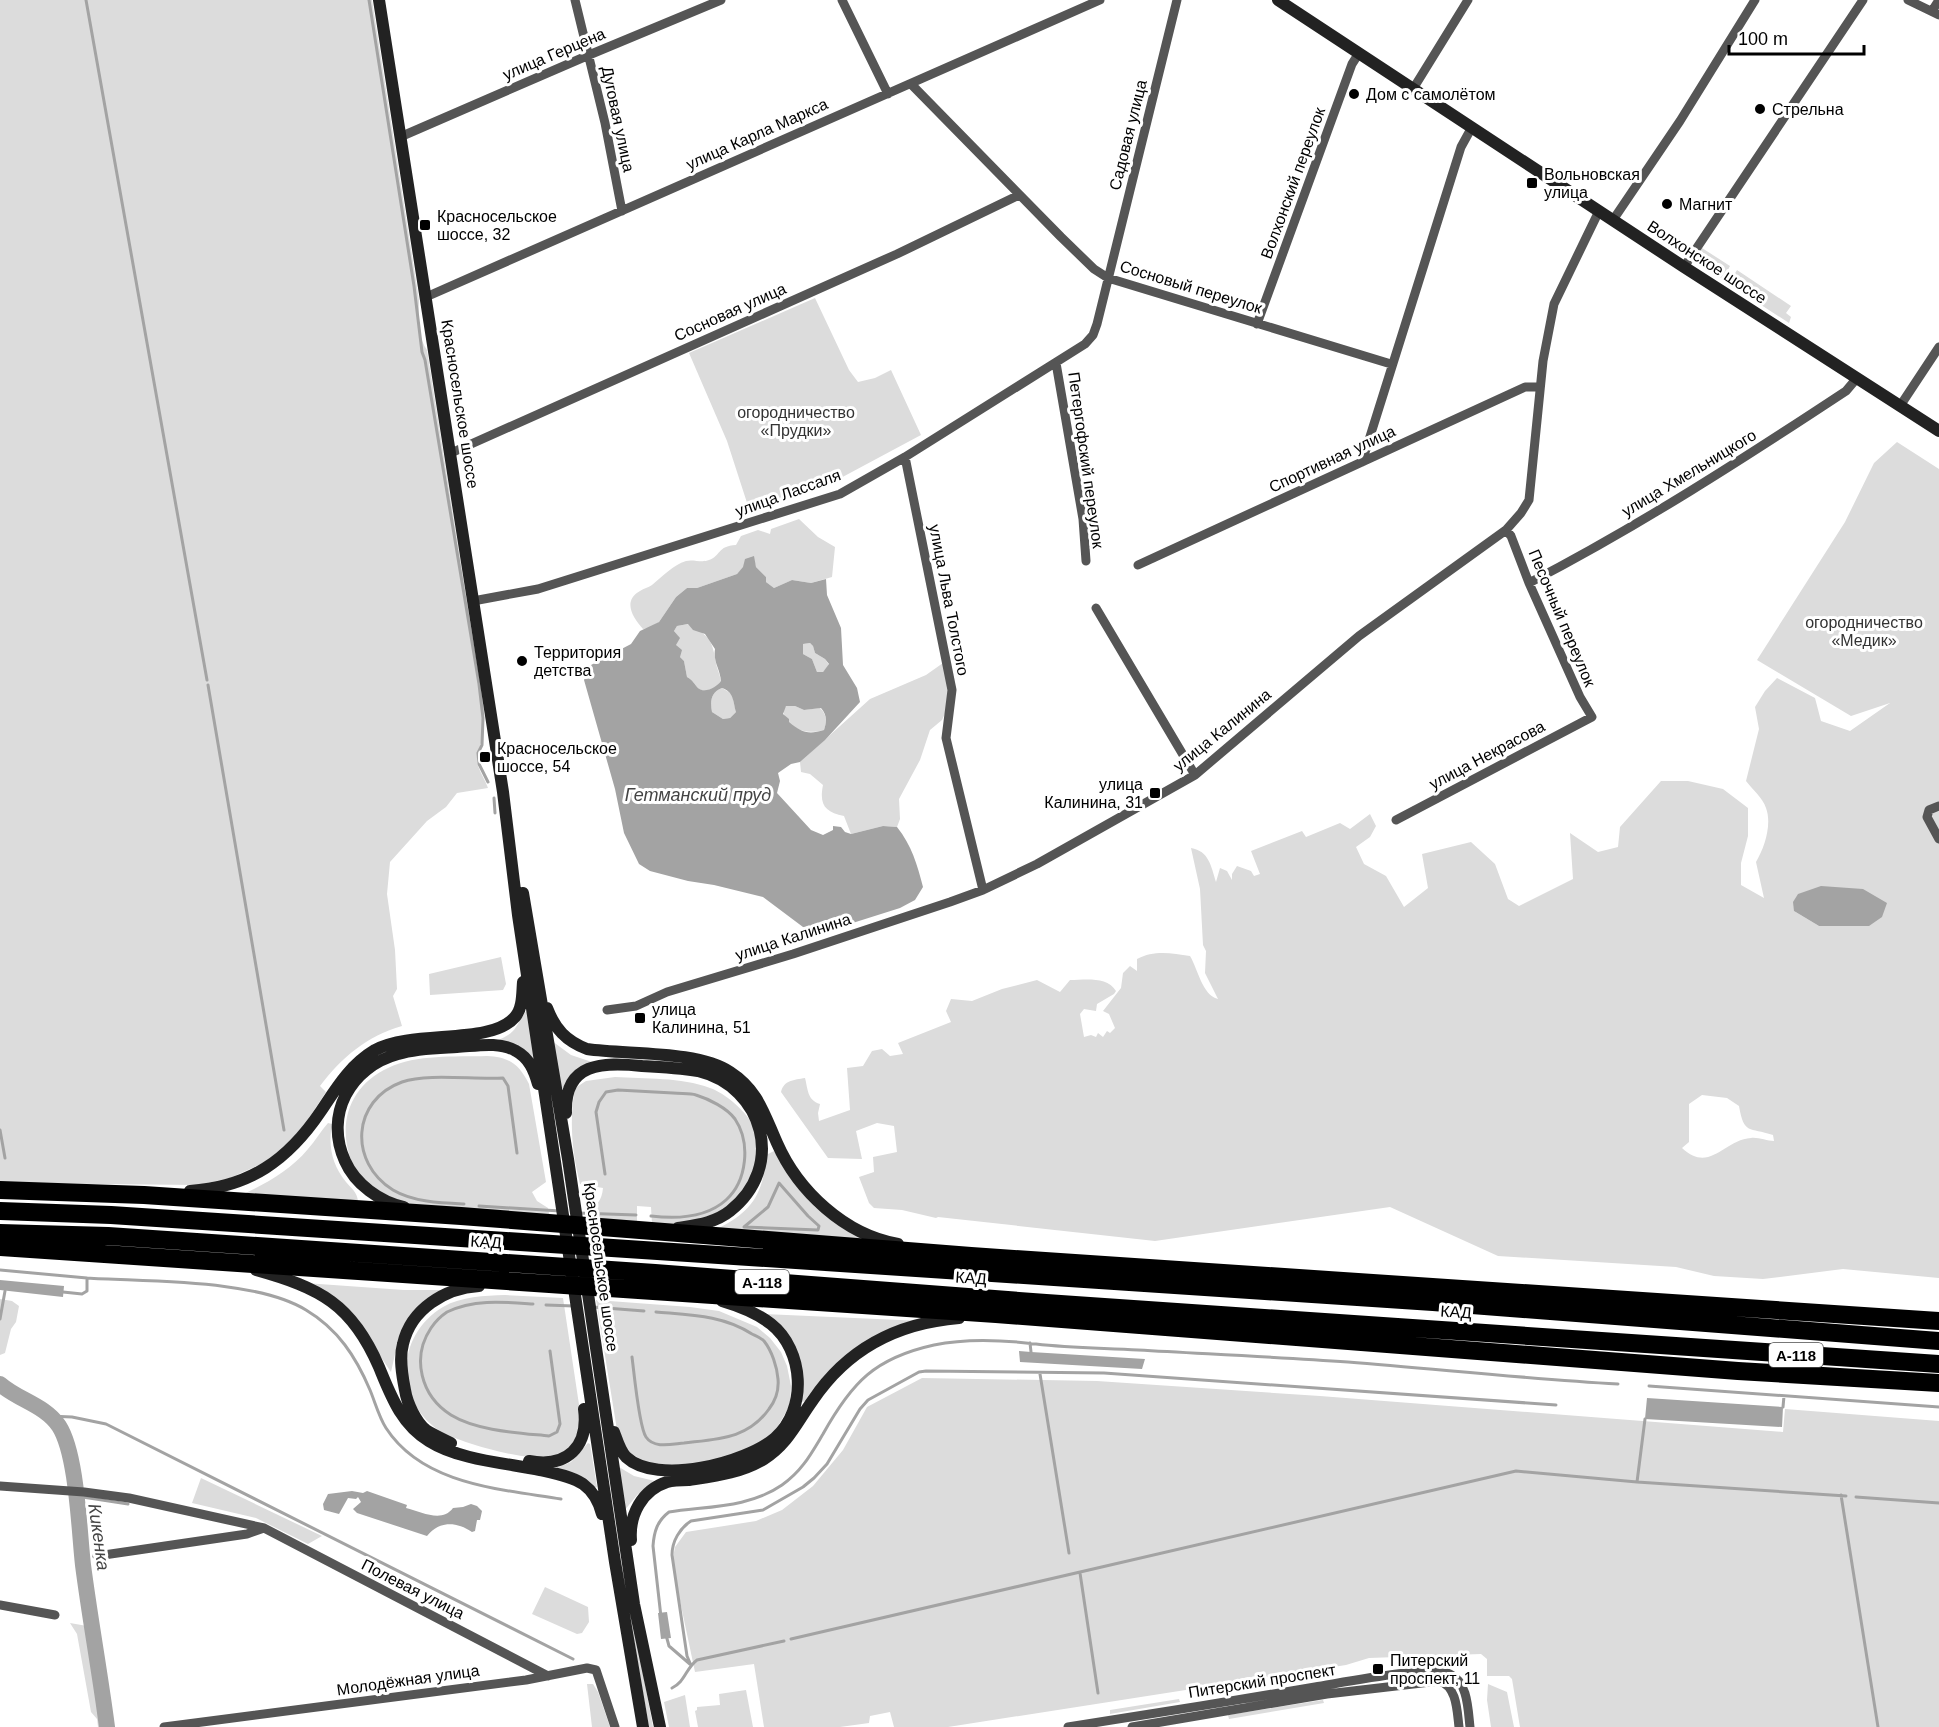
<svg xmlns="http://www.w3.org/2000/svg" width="1939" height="1727" font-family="Helvetica,sans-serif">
	<rect width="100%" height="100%" fill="#fff"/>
	<path fill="#dcdcdc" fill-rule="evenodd" d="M0 0H372L419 300C419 316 417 336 427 350L484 710C480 721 483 732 481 743 479 751 475 758 478 766 481 774 485 780 488 788L457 793 446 807 427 821 390 862 387 894 395 950 397 989 393 996 402 1026C367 1036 342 1057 320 1086L326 1092 307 1121 285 1147 263 1163 230 1178 198 1185 0 1183Z
		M1702 248 1730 266 1723 279 1695 262V258Z
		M1737 270 1791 306 1786 313 1791 317 1789 323 1729 284 1733 278 1737 280 1738 277 1734 275Z
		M815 298 849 370 858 382 875 378 891 370 921 435 822 488 750 512 727 441 689 353Z
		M1897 442 1939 469V1278L1843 1269 1763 1279 1714 1276 1676 1267 1498 1256 1390 1207 1155 1241 938 1217 936 1218 902 1210 874 1208 869 1203 859 1177 874 1172 873 1157 897 1152 894 1126 877 1123 856 1131 862 1159 828 1158 781 1092C784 1080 794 1080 805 1078 808 1089 807 1100 820 1104L818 1113 819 1121 850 1110 847 1068 863 1066 872 1051 882 1049 890 1056 903 1054 898 1043 951 1022 946 1011 951 999 972 1001 1002 989 1037 980 1060 992 1070 980C1085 980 1107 976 1116 991L1114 994 1097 1004 1096 1011 1084 1009 1080 1014 1084 1037 1091 1035 1096 1037 1098 1033 1103 1037 1107 1031 1110 1033 1115 1028 1109 1014 1103 1011 1121 988 1123 973 1130 966 1137 971V959C1154 950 1171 953 1190 956 1198 969 1202 995 1218 999L1205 973 1206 951 1203 945 1200 889 1191 848C1209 851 1211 866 1216 882L1220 868 1227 871 1232 880V874L1237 866 1251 871 1254 876 1260 874 1251 851 1302 831 1306 837 1340 823 1350 829 1370 814 1376 826 1370 837 1356 847 1364 864 1386 876 1404 907 1428 888 1422 854 1471 842 1495 864 1508 899 1519 906 1573 879 1570 833 1598 852 1618 847 1620 827 1661 781H1688L1723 789 1748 808V836L1741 863V885L1764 898 1756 862C1765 847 1772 824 1766 808 1763 798 1752 789 1746 781L1759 729 1755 707 1765 691 1777 678 1815 698 1821 721 1850 731 1890 703 1851 716 1757 660 1845 522 1874 463ZM1794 911 1869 926H1819ZM1702 1095 1727 1098 1739 1106C1744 1135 1749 1127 1773 1135L1774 1141C1767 1141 1758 1137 1751 1138 1723 1140 1710 1174 1682 1148L1689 1142V1104Z
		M799 519 818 537 835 547 832 577 811 583 792 580 774 588 766 582V577L756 567 753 557 737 574 697 588H687L676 597 659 622 650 628 643 629C633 618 622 601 640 591 644 588 648 588 652 585 663 576 673 565 686 561 693 559 702 563 709 560 721 556 717 546 736 545L741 536 758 530 770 534 771 529Z
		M689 624C709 637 712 638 716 663 717 669 720 674 721 682 717 688 705 694 698 688 694 684 693 680 687 677L684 661 680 657 676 645 678 636 674 631 677 626Z
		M810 643 813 646 815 653 825 659 829 665 823 672H817L812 659 803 654V644Z
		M943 663 948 681 949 705 942 720 930 730 920 760 899 799 900 819 897 827 883 826 851 834 844 816C825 812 819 805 823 785L810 774 801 772 800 762 870 699 926 675Z
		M722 688 732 694 736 712 730 718 723 719 712 712C710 701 711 692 722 688Z
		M786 706H795L804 710 820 708C827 715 827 721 824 730 808 735 785 730 783 709Z
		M501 957 506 984 503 990 430 995 429 974Z
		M528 1010 535 1063 498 1040C505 1037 512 1034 516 1027 521 1020 521 1015 528 1010Z
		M552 1041 571 1055 592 1062 568 1079 560 1093Z
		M487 1056C509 1057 519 1064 529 1084L546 1182 532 1192 537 1201 548 1208 550 1219C509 1216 468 1214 427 1207 411 1204 394 1203 380 1193 372 1189 360 1179 355 1172 353 1169 352 1163 351 1160 337 1122 351 1085 388 1068 417 1054 454 1057 487 1056Z
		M615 1077C645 1079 681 1077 710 1088 725 1093 747 1112 754 1127 765 1154 749 1193 727 1209 711 1221 671 1227 652 1224L651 1207 637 1206V1223L586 1220 585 1210C597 1207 602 1200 603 1188L580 1184C572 1152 569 1121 575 1088L586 1081Z
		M328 1123 332 1124C328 1146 332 1165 346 1182 352 1189 357 1192 358 1201L232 1199C260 1187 288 1173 308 1149 315 1141 321 1131 328 1123Z
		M774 1151 800 1191 815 1207 864 1240 710 1232C729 1224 751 1211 759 1190 764 1179 765 1166 768 1154Z
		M305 1283 404 1290H442L395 1354 391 1372 370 1341Z
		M505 1295 563 1298 581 1418 577 1438 564 1454C556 1455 549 1457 541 1457 518 1459 450 1441 433 1426 393 1393 399 1333 443 1307 462 1296 484 1296 505 1295Z
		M0 1299 12 1301 19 1306 16 1322 11 1329 5 1353 0 1355Z
		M596 1300 690 1307 719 1311 757 1327 770 1338 781 1352 787 1366 791 1386 790 1405 774 1433 744 1454 697 1464 650 1465 627 1451 617 1430Z
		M764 1314 922 1321 871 1339 806 1401 802 1402 800 1377Z
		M922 1378 1097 1381 1320 1396 1783 1432 1785 1409 1939 1421V1727H1520L1512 1679 1509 1676H1487V1659L1481 1654 1369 1658 1346 1665 948 1727H894L890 1712 870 1716 869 1723 840 1727H764L754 1664 695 1672 672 1563 675 1547 686 1532 756 1521 782 1510 813 1486 843 1450 867 1407Z
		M588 1443 590 1444 597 1487 594 1488 556 1468 571 1462Z
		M619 1467 634 1476 659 1482 638 1494 624 1511Z
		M201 1478 322 1536 308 1544 256 1518 192 1503Z
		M73 1500 78 1501 80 1505 86 1568 108 1727H98L97 1719 91 1712 77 1634 70 1623 87 1626 96 1672 72 1502Z
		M624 1571 653 1727H649L622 1572Z
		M545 1587 588 1607 589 1622 582 1633 577 1634 532 1614Z
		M587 1684H593L598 1692 610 1727H592Z
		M1488 1684 1507 1692 1514 1727H1491L1487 1700Z
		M746 1690 753 1727H698L695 1711 697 1710V1707L720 1705 719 1694Z
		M685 1695 690 1727H669L664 1702Z
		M1179 1699 1180 1702 1110 1714V1710Z
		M1323 1700 1324 1703 1229 1719 1228 1715Z"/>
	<path fill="#a3a3a3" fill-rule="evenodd" d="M754 556 756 567 766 577V582L774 588 792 580 811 583 826 579 827 595 841 628 843 665 857 688 860 702 825 740 800 762 791 764 778 773 780 781 777 793 811 830 823 835 833 830V826L841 827 845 832 851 834 883 826 897 827C912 846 917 864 923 887L915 900 900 908 821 933 803 927 763 897 714 885 688 881 650 871 639 864 624 833 615 789 584 680 591 665 631 644 640 631 659 622 676 597 687 588H697L737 574 743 567 745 559ZM688 624 693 630 705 634 715 649C713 662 720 669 721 681 717 687 705 694 698 688 694 684 693 680 687 677L684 661 680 657 682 650 676 645 680 638 674 631 677 626ZM810 643 813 646 815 653 825 659 829 664 823 672H817L812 659 803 654V644ZM722 688C734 692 733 701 736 712L730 718 723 719 712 712C710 701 711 692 722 688ZM786 706H795L804 710 821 708C827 715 827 721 824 730 808 735 801 732 789 722V719L783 714Z
		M1821 886 1863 889 1887 903 1882 917 1869 926H1819L1794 911 1793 902 1798 894Z
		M0 1280 64 1286 63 1297 0 1290Z
		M1019 1351 1031 1352 1145 1359 1142 1369 1020 1362Z
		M1647 1398 1783 1407 1782 1427 1645 1419Z
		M352 1491 363 1493 367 1491 407 1505 406 1508C422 1512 442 1523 453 1508L463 1507 471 1504 477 1506 482 1511 480 1520H477L475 1531 472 1532C456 1521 439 1521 427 1536L357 1513 353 1509 361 1502 358 1497 356 1499 348 1498 339 1514 324 1510 323 1504 328 1494Z
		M667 1612 671 1638 661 1639 658 1613Z"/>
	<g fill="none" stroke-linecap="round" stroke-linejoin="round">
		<path stroke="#a3a3a3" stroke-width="3" d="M86 0 207 680
			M369 0 414 286 422 352 425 360 479 684 483 718 482 745 478 753 479 764 488 782
			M208 685 284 1130
			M494 798 495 813
			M0 1130 5 1158
			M605 1174 596 1112 599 1102 606 1092 618 1090C637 1091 655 1092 673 1093 681 1094 690 1093 696 1095 709 1099 727 1108 735 1119 751 1143 747 1181 726 1200 706 1218 676 1219 651 1216
			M779 1183 808 1216 819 1226 818 1230 744 1227 768 1207Z
			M464 1204C441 1203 413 1202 393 1190 348 1162 352 1100 402 1082 428 1073 475 1080 503 1078L508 1086 517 1153
			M479 1206 560 1211
			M578 1213 636 1215
			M0 1270 87 1278V1291L82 1294 63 1292
			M87 1278C148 1282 256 1279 306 1310 338 1329 356 1357 370 1390 375 1402 379 1417 386 1428 423 1485 500 1489 561 1499
			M533 1304C504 1302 474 1299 447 1312 441 1316 435 1322 431 1328 411 1358 421 1396 451 1415 477 1431 520 1433 549 1436L557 1432 560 1424 550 1351
			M546 1305 574 1306
			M593 1307 644 1311
			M0 1319 5 1291
			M1030 1343 1031 1352
			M632 1357C634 1372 639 1427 646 1437 654 1449 672 1444 684 1443 718 1439 748 1439 769 1409 776 1400 779 1390 778 1379 777 1367 772 1351 764 1341 761 1338 756 1336 752 1334 723 1315 690 1315 656 1312
			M1040 1374 1069 1553
			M1649 1386 1939 1407
			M1783 1407 1784 1396
			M49 1416 72 1417 106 1424 573 1659
			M1637 1482 1645 1419
			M1841 1495 1878 1727
			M76 1496 128 1504
			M1856 1497 1939 1503
			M1080 1573 1098 1693
			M661 1617 653 1546C654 1532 657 1521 669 1512 708 1506 749 1508 782 1485 802 1471 811 1454 823 1434 852 1382 875 1358 934 1345 967 1338 1004 1340 1036 1344 1070 1348 1104 1348 1138 1350 1208 1354 1278 1357 1348 1362 1438 1369 1528 1379 1618 1384
			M666 1635 669 1646 691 1665
			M791 1639 1516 1471 1637 1482 1846 1496
			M690 1663 687 1656 672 1555C672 1541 680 1528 691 1521L763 1510 803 1487 814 1478 827 1464 860 1409 868 1400 919 1372 926 1371 1104 1373 1556 1405
			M672 1688C685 1682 686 1668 697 1660L784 1641"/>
		<path stroke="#a3a3a3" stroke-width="16" d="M0 1384C18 1400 45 1405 59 1426 77 1454 79 1530 83 1565 90 1619 100 1673 107 1727"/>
		<path stroke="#555" stroke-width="9" d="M575 0 605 123 622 211
			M842 0 888 94
			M1908 0 1939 15
			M1932 11 1939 0
			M911 84 1061 237 1094 269 1108 278 1391 364
			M1413 89 1468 0
			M400 137 589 55 721 0
			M1613 220 1680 121 1755 0
			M1684 267 1863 0
			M426 297 1100 0
			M1257 324 1352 64 1359 53
			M1056 363 1083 519 1086 561
			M1900 406 1939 347
			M451 453 897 254 1019 195
			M905 457 952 690 946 738 983 890
			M1362 462 1461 147 1472 127
			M1138 565 1525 387H1540
			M1529 583C1639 526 1743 459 1846 391L1857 378
			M473 601 538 589 840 494 905 457 1085 344 1093 335 1097 324 1177 0
			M1096 608 1195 775
			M1939 806 1929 810 1927 817 1939 839
			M1396 820 1592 717 1580 697 1529 583 1511 536 1506 530
			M607 1010 636 1006 667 992 793 954 950 902 983 890 1037 864 1195 775 1359 636 1506 530 1521 513 1529 500 1543 361 1554 304 1599 211
			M0 1486 84 1492 129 1498 264 1528 548 1676
			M97 1556 247 1534 264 1528
			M0 1605 55 1615
			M164 1727 526 1680 587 1668 596 1670 615 1727
			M1068 1727C1150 1714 1233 1701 1315 1687 1341 1683 1430 1665 1450 1674 1468 1682 1468 1710 1470 1727
			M1132 1727 1327 1694 1439 1681C1457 1686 1457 1711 1459 1727"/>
		<path stroke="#222" stroke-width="12" d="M379 0 503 792 518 915 615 1562 643 1727
			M1278 0 1684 267 1939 431
			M523 893 568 1159 634 1604 660 1727
			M547 1008C555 1029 566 1041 587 1049 627 1055 697 1050 730 1072 758 1090 764 1114 777 1143 798 1191 845 1235 898 1244
			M566 1113C564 1062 603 1062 642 1066 661 1067 679 1068 698 1071 764 1087 786 1167 730 1211 715 1223 696 1225 678 1228
			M190 1191C250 1187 288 1160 321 1111 337 1087 350 1065 375 1050 414 1029 490 1046 515 1017 523 1008 522 993 523 982
			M404 1207C380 1202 355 1184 345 1161 324 1115 350 1067 398 1054 417 1048 438 1048 457 1047 476 1046 499 1041 516 1051 529 1058 534 1070 538 1084
			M256 1270C320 1288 352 1304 379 1367 391 1396 401 1424 429 1441 459 1460 506 1463 540 1470 554 1473 571 1476 583 1484 594 1492 599 1502 602 1514
			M614 1432C617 1440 620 1451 626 1457 657 1486 746 1463 775 1438 808 1409 804 1350 771 1324 757 1313 739 1306 722 1301
			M451 1443C443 1439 434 1435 426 1430 416 1422 407 1403 405 1390 402 1375 399 1358 403 1344 411 1309 445 1288 479 1286
			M529 1461C567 1468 589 1447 584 1409
			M631 1540C629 1515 642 1490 667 1482 673 1480 682 1480 689 1480 715 1476 741 1473 764 1459 788 1444 797 1422 813 1400 848 1348 897 1323 959 1318"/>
		<path stroke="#000" stroke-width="18" d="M0 1190 144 1195 461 1216 971 1256 1939 1321
			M0 1211 111 1215 1433 1302 1939 1341
			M0 1233 108 1236 655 1273 1046 1303 1939 1364
			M0 1247 996 1314 1738 1371 1939 1383"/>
	</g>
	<g fill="#000" stroke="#fff" stroke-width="2">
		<circle cx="1354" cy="94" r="6"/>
		<circle cx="1760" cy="109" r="6"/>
		<rect x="1526" y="177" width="12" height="12" rx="3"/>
		<circle cx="1667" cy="204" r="6"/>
		<rect x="419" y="219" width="12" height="12" rx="3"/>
		<circle cx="522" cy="661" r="6"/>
		<rect x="479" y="751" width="12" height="12" rx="3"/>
		<rect x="1149" y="787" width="12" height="12" rx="3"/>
		<rect x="634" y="1012" width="12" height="12" rx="3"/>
		<rect x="1372" y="1663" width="12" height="12" rx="3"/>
	</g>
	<g text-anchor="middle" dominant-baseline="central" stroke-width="6" stroke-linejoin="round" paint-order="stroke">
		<g fill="#fff" stroke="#4c4c4c" stroke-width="1.5">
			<rect x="735" y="1270" width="54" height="24" rx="4.5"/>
			<rect x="1769" y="1343" width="54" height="24" rx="4.5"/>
		</g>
		<g font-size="15" font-weight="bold" fill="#000">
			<text x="762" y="1282">А-118</text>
			<text x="1796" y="1355">А-118</text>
		</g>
		<g font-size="16" fill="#000" stroke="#fff">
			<text transform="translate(554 54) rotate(-23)">улица Герцена</text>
			<text transform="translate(618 119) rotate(78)">Дуговая улица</text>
			<text transform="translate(757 134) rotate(-24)">улица Карла Маркса</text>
			<text transform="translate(1128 135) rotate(-76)">Садовая улица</text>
			<text transform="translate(1293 183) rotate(-70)">Волхонский переулок</text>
			<text transform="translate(1707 262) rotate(33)">Волхонское шоссе</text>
			<text transform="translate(1191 287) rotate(17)">Сосновый переулок</text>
			<text transform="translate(730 312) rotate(-24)">Сосновая улица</text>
			<text transform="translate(460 404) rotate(81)">Красносельское шоссе</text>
			<text transform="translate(1332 459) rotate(-25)">Спортивная улица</text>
			<text transform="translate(1086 460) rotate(82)">Петергофский переулок</text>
			<text transform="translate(1689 473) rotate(-31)">улица Хмельницкого</text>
			<text transform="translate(788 493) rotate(-20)">улица Лассаля</text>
			<text transform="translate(949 600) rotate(79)">улица Льва Толстого</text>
			<text transform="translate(1562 618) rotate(67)">Песочный переулок</text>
			<text transform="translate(1222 730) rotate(-39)">улица Калинина</text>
			<text transform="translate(1487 755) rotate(-28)">улица Некрасова</text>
			<text transform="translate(793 937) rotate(-18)">улица Калинина</text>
			<text transform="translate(486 1242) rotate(4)">КАД</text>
			<text transform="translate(601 1267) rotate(82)">Красносельское шоссе</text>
			<text transform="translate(971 1278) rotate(4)">КАД</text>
			<text transform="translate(1456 1312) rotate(4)">КАД</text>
			<text transform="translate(413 1589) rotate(27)">Полевая улица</text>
			<text transform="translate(408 1680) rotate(-8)">Молодёжная улица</text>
			<text transform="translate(1262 1681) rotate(-9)">Питерский проспект</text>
		</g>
		<g font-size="16" fill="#000" stroke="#fff" text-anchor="start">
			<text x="1366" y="94">Дом с самолётом</text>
			<text x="1772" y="109">Стрельна</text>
			<text x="1544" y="174">Вольновская<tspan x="1544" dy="18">улица</tspan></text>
			<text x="1679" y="204">Магнит</text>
			<text x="437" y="216">Красносельское<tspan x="437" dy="18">шоссе, 32</tspan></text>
			<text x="534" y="652">Территория<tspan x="534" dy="18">детства</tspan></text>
			<text x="497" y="748">Красносельское<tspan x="497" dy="18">шоссе, 54</tspan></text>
			<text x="1143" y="784" text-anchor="end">улица<tspan x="1143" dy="18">Калинина, 31</tspan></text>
			<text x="652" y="1009">улица<tspan x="652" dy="18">Калинина, 51</tspan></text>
			<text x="1390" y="1660">Питерский<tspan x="1390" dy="18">проспект, 11</tspan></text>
		</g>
		<g font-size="16" fill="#333" stroke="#fff">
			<text x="796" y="412">огородничество<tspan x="796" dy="18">«Прудки»</tspan></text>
			<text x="1864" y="622">огородничество<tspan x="1864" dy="18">«Медик»</tspan></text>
		</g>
		<g font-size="18" font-style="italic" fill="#444" stroke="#fff">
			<text x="698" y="795">Гетманский пруд</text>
			<text transform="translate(99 1537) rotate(82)">Кикенка</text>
		</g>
	</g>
	<path d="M1729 45v9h135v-9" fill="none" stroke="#000000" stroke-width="3"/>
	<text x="1738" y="45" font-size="18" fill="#000000" stroke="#ffffff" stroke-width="4.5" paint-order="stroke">100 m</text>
</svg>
